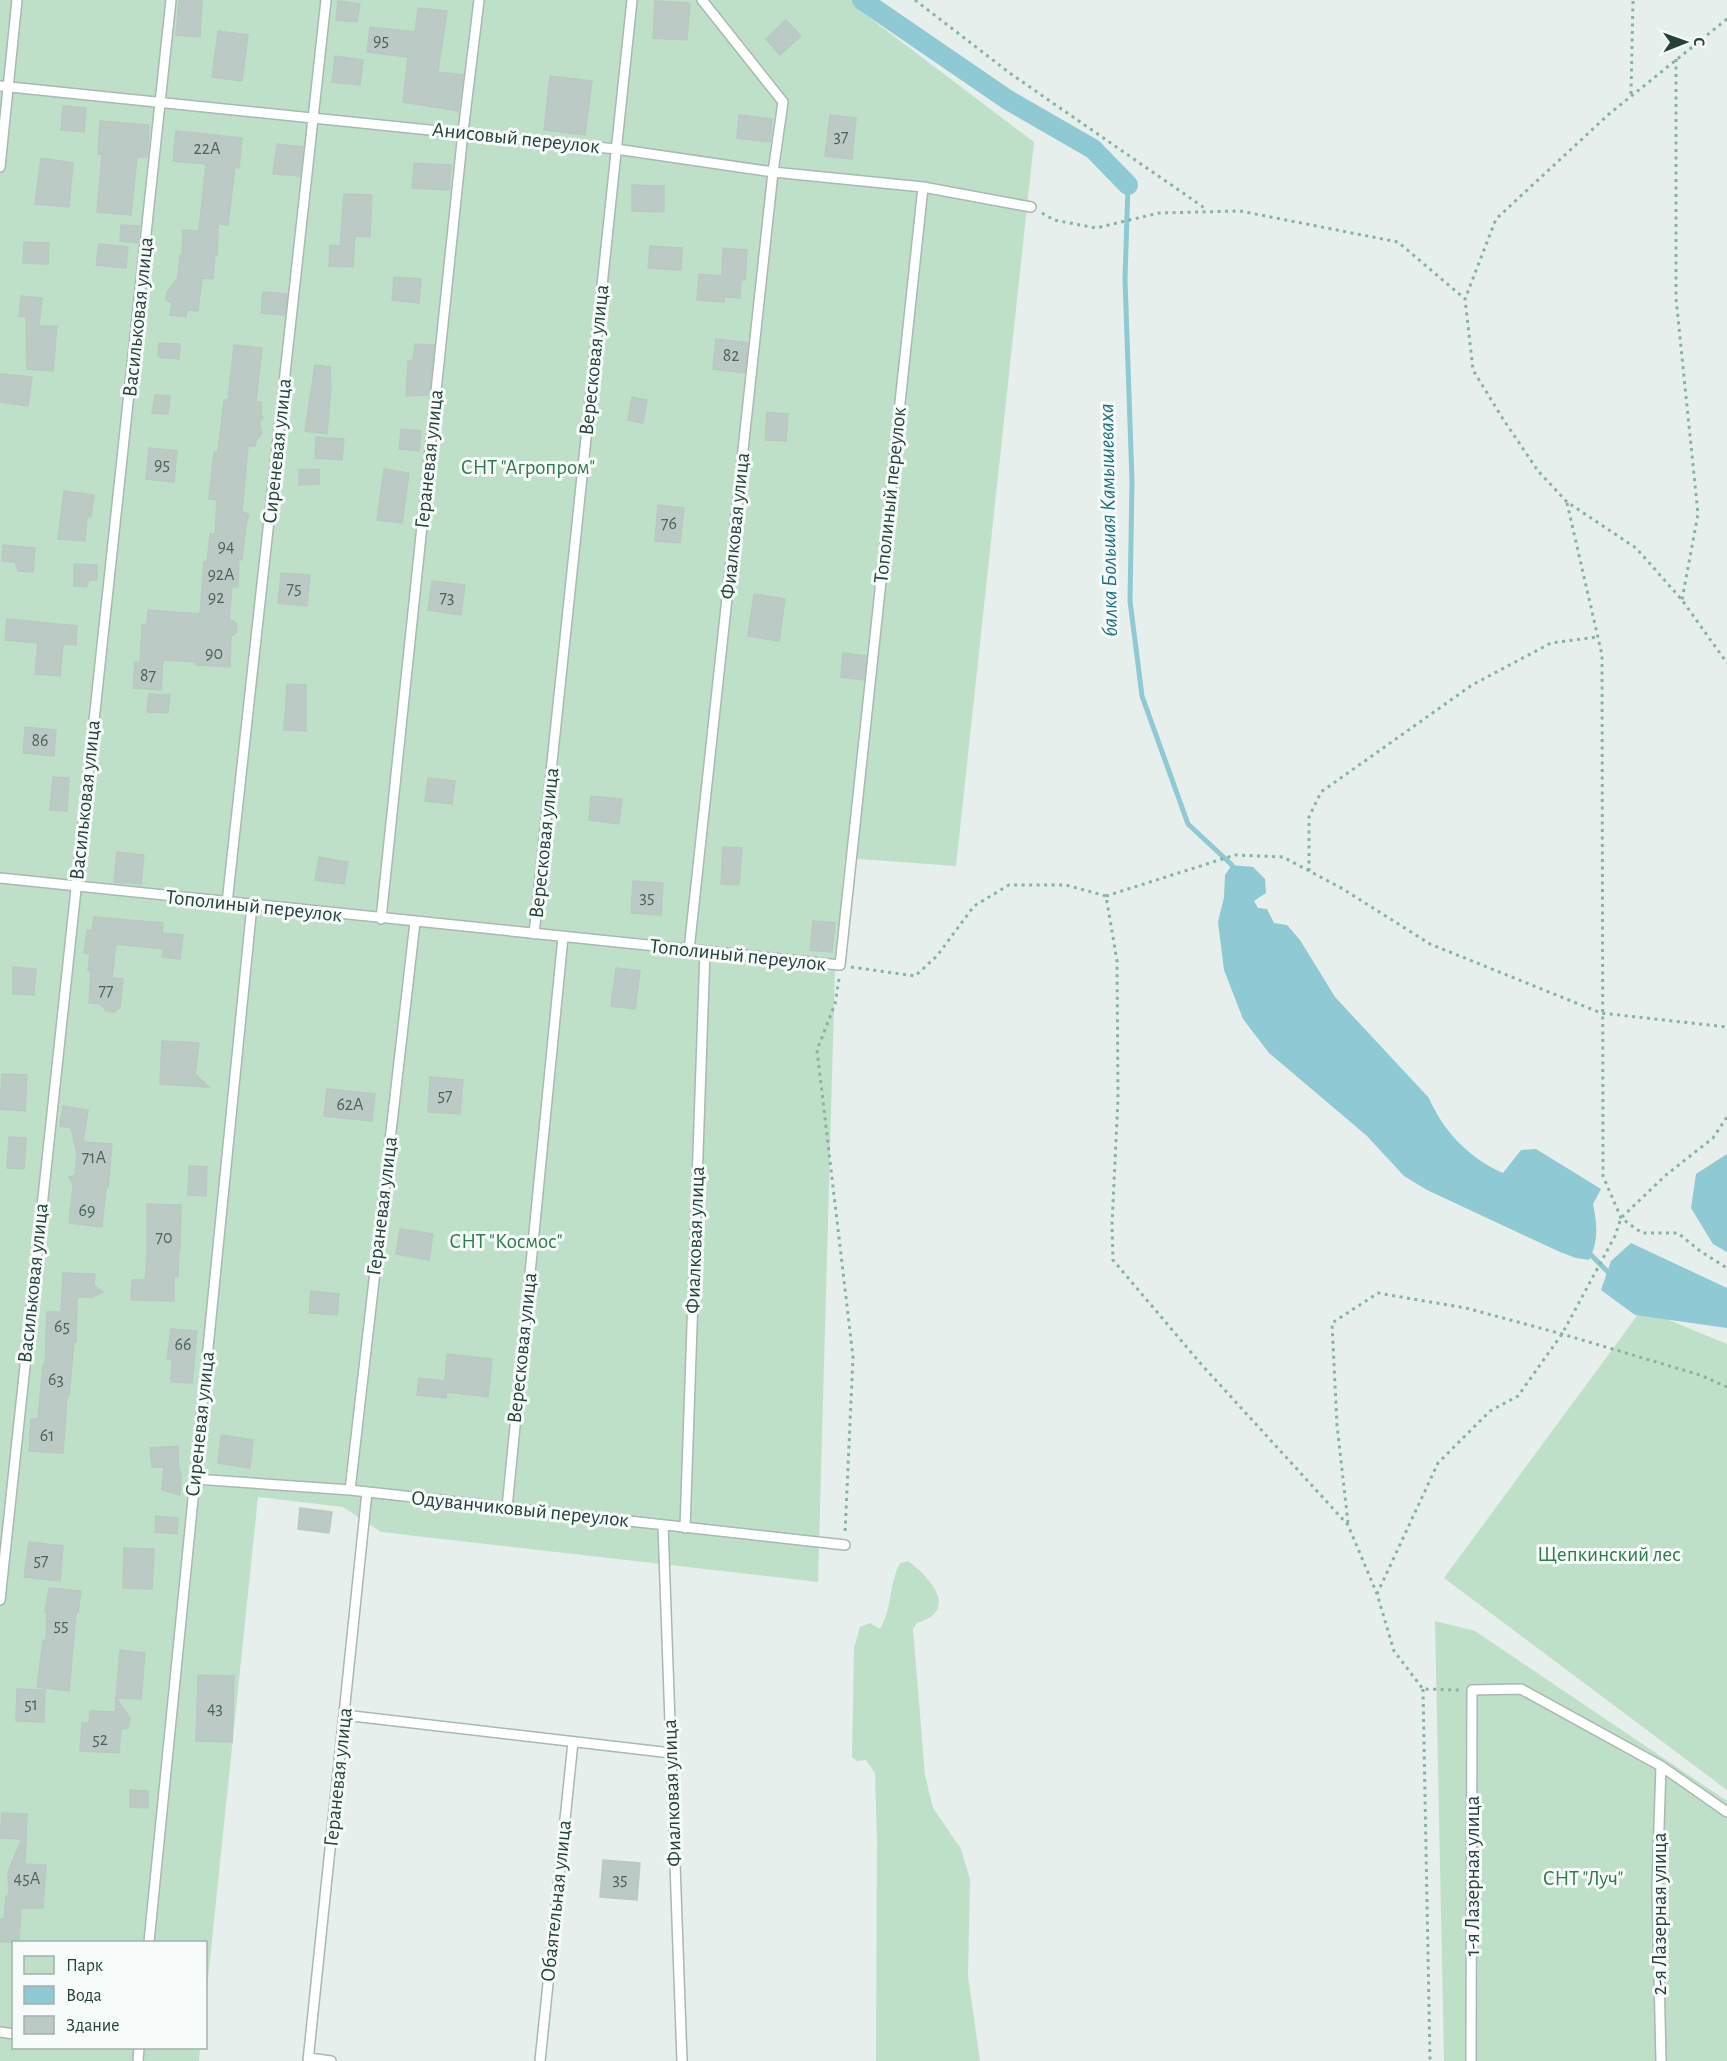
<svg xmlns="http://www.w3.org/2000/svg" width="1727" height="2061" font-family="'Alegreya Sans',sans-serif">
	<rect width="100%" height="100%" fill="#e6efeb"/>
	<path fill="#bfe0c8" d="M0 0H852L862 12 1034 142 956 866 845 858 835 969 818 1582 381 1532 343 1507 258 1497 206 1998V1942H14V2048H200L199 2061H0Z
		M1642 1309 1727 1344V1790L1444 1578Z
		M908 1561C930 1577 960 1611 917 1623L913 1629 925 1775 933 1808 961 1849 970 1879 968 1976 980 2061H876L877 1839 875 1773 866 1760 857 1761 852 1757 854 1648 860 1627 870 1623 880 1629C893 1607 888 1586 900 1563Z
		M1435 1621 1475 1631 1727 1801V2061H1444Z"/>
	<path fill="#8ec9d4" d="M1232 865 1253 867 1265 879 1266 893 1254 901 1258 908 1267 909 1274 923 1287 925 1300 940 1335 997 1429 1098C1443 1131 1470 1159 1503 1173L1521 1150 1536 1149 1601 1189 1593 1204C1597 1224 1599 1241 1589 1260L1576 1258 1560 1252 1427 1190 1404 1176 1367 1136 1269 1053 1243 1019 1224 970 1218 922 1224 897 1225 875Z
		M1727 1154V1252L1713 1244 1691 1208 1696 1174Z
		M1631 1243 1727 1288V1328L1635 1315 1601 1290 1611 1261Z"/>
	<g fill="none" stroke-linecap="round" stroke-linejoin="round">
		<path stroke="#8ec9d4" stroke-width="5" d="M1128 185 1125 279 1132 481 1130 601 1142 696 1188 824 1232 865 1233 872
			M1587 1251 1612 1276"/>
		<path stroke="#8ec9d4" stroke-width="20" d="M862 0 1008 100 1093 149 1128 185"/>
	</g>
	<path fill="#bbcac4" stroke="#b8c9c2" stroke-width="1.5" d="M179 0H202L200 37 176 35Z
		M338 1 360 4 357 22 336 20Z
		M655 1 690 3 687 40 653 38Z
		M418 8 447 11 438 72 463 75 458 111 403 102 408 57 367 52 370 27 415 32Z
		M786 20 801 36 780 55 766 39Z
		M218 31 248 35 242 81 212 77Z
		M335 56 363 60 360 85 332 82Z
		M550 76 592 81 585 135 544 130Z
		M63 106 86 108 84 132 61 130Z
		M739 115 772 119 770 142 737 138Z
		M830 115 856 118 852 159 825 156Z
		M100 121 149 125 147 157H137L131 215 97 212 102 154H98Z
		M176 131 242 138 239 168 235 167 228 225 218 224 217 255H215L213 279 202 278 198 311 187 310 186 317 170 315 172 303 166 300 167 292 178 278 180 255 182 256 183 230 199 231 206 164 173 161Z
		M277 144 303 147 300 176 273 174Z
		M41 158 73 163 69 207 35 204Z
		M414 163 451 165 449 190 412 188Z
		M632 185 664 186V212L632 211Z
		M344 194 372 195 370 237 355 236 353 267 329 266 330 245 340 246Z
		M121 225 139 226 138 243 120 241Z
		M24 242 49 243 48 264 23 263Z
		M99 244 128 247 126 268 96 265Z
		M650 246 682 248 681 270 648 268Z
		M723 248 747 250 745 280H741L740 298 724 297V302L697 300 699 274 722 276Z
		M394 277 421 279 419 303 392 300Z
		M263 292 287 294 285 315 261 313Z
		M21 296 42 298 39 326H57L53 371 27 369 26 317 19 316Z
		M716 339 748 343 745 373 713 369Z
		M159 343 180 344 179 359 158 357Z
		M415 344 434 345 429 395 406 396 408 361 413 360Z
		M234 345 262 348 256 402H261V414L263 418 259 422 262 433 257 439 255 446H248L242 511 249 515 246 524 242 560 239 559 238 587H232L229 619 237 624 236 633 231 636 230 667 196 665V662L163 660 161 690 133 688 135 662 140 663 142 625 147 624 148 610 200 614 204 562H207L210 534H215L217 500 209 499 214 452H218L224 400H228Z
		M315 365 330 367 331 386 327 434 305 431Z
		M0 374 32 377 28 406 0 402Z
		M155 395 170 396 168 414 152 413Z
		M632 397 647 400 643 423 628 420Z
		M767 412 788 414 786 441 765 440Z
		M401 429 421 431 419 451 399 449Z
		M316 437 344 439 342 460 315 458Z
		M149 448 177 451 174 482 146 479Z
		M319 469V484L299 485V470Z
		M384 469 409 473 402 523 377 520Z
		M64 491 94 495 91 517H87L85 541 58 539Z
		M658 505 684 508 680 543 655 541Z
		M3 545 35 548 33 572 18 571 15 562 2 561Z
		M74 564 97 565V580H89L86 587 74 586Z
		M281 573 310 575 307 606 278 603Z
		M432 581 465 585 461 615 428 610Z
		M754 594 785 599 779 641 748 636Z
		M7 619 77 626 76 645 63 644 60 676 35 674 38 643 5 640Z
		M843 653 866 656 864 680 841 677Z
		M287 684 306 685V731L284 730Z
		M149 694 170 695 168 713 147 712Z
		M25 727 56 730 54 756 23 753Z
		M53 777 69 778 67 811 50 810Z
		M428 778 455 781 452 804 425 801Z
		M591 796 622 799 619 824 589 820Z
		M723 847 742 848 739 885 721 884Z
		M117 852 144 855 141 884 114 882Z
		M319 857 348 862 344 884 315 880Z
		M633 881 663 883 661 915 631 913Z
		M94 917 163 923 162 933 183 935 180 959 162 957 163 949 116 944 112 978 123 979 120 1007 114 1012 106 1011 101 1004 89 1003 91 971 88 970 90 954 84 953 87 930 92 931Z
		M813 921 835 923 832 952 810 950Z
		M13 967 36 969 34 995 13 994Z
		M616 968 640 971 635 1009 611 1006Z
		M162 1041 199 1043 195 1074 209 1087 160 1084Z
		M2 1074 27 1075 25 1111 0 1109Z
		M430 1077 463 1080 460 1114 428 1112Z
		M327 1089 375 1094 372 1121 324 1116Z
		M63 1106 88 1110 83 1142 112 1144 108 1188H106L102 1227 69 1223 73 1185 69 1177 75 1175 77 1153 71 1128 60 1126Z
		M9 1137 26 1138 24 1169 7 1168Z
		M189 1166 207 1167 206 1196 188 1195Z
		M147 1204 181 1205 180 1249H179L178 1277H174V1301L131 1300 132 1280H145L147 1257Z
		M400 1229 433 1234 429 1260 396 1254Z
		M63 1273 95 1274 94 1285 103 1292 92 1297H77L76 1342H74L69 1396H67L63 1453 29 1451 31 1419H38L43 1365H45L47 1312H61Z
		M311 1291 339 1294 337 1315 309 1313Z
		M171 1329 197 1331 192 1383 171 1382 172 1359H167Z
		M447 1354 492 1359 488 1397 447 1392 446 1398 417 1395 419 1378 445 1381Z
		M221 1435 253 1440 250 1468 218 1463Z
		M178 1446 179 1472H181L180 1495 162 1490 164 1467H152L150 1448Z
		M300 1508 332 1512 329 1533 298 1529Z
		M156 1516 178 1518 177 1534 155 1532Z
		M29 1542 63 1546 60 1581 24 1577Z
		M124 1548 154 1549 152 1589 123 1588Z
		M49 1588 81 1591 78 1613H76L69 1691 37 1687 43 1640 46 1641 47 1612H45Z
		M120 1650 145 1653 141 1699 116 1698 130 1718 128 1728 121 1729 119 1753 80 1751 82 1723H89L90 1711 115 1712Z
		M198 1675 234 1676 232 1742 196 1741Z
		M17 1689 45 1690 44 1722 16 1721Z
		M130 1790 148 1791V1808L130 1807Z
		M2 1813 27 1814 25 1864 46 1865 43 1908H21L19 1942H0V1919H4L6 1897 9 1894 8 1872 22 1839 0 1838Z
		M603 1860 640 1863 637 1900 600 1897Z"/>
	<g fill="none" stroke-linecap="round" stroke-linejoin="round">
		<g stroke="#a8b8b2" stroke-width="12">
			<path id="service" d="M0 86 616 149 773 172 923 187 1031 207
				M0 167 17 0
				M0 878 840 965 923 187
				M227 903 326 0
				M381 919 463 132 479 0
				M534 934 632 0
				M689 950 773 172 783 102 702 0
				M195 1479 350 1490 845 1545
				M350 1490 415 922
				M507 1508 563 937
				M663 1525 682 2061
				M685 1528 705 951
				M0 1600 171 0
				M344 1715 671 1753
				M1661 1766 1657 1887 1661 2061
				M149 1942 252 905
				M0 2032 14 2034
				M309 2058 331 2061
				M138 2061 139 2048
				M308 2061 367 1492
				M540 2061 573 1742
				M1471 2061 1472 1690 1521 1689 1661 1766 1727 1812"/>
		</g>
		<path stroke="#86b3a5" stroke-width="3" stroke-dasharray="3 4.5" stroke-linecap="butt" d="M915 0 1011 74 1206 209
			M1727 19 1609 114 1496 219 1465 299 1473 370 1503 419 1538 471 1567 502 1636 548 1682 600 1727 663
			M1676 59V298L1698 514 1682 600
			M1631 94 1633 0
			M1042 213 1054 220 1096 228 1159 213 1240 211 1398 242 1465 299
			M1567 503 1602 655 1603 1176 1621 1218 1642 1233H1678L1700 1251 1727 1268
			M1309 871V817L1321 792 1472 685 1551 643 1597 637
			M1106 896 1235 855 1283 857 1343 889 1430 944 1601 1013 1727 1027
			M851 967 915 976 937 956 974 906 1009 885H1066L1106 896 1117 961 1118 1099 1112 1225 1113 1260 1201 1364 1348 1525 1377 1594 1394 1651 1423 1689 1459 1690
			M839 979 835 1004 817 1050 853 1357 845 1534
			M1348 1523 1337 1425 1332 1323 1378 1293 1466 1308 1562 1334 1700 1375 1727 1387
			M1377 1594 1438 1463 1490 1411 1518 1396 1562 1334 1615 1236 1621 1218 1666 1175 1713 1138 1727 1117
			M1423 1689 1430 2061"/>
		<use href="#service" stroke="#fff" stroke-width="9"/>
	</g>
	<g text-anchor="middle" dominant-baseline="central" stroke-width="6" stroke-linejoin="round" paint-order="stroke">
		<g font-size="18" fill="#4a645c">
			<text x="381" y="41">95</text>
			<text x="841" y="137">37</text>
			<text x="207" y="149">22А</text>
			<text x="731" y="356">82</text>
			<text x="162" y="465">95</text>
			<text x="669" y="524">76</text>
			<text x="226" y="547">94</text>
			<text x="221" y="575">92А</text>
			<text x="294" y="589">75</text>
			<text x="216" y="598">92</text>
			<text x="447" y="598">73</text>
			<text x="214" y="654">90</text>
			<text x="148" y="676">87</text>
			<text x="40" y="741">86</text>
			<text x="647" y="898">35</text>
			<text x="106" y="991">77</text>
			<text x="445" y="1096">57</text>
			<text x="350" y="1105">62А</text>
			<text x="94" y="1158">71А</text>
			<text x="87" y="1211">69</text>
			<text x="164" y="1238">70</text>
			<text x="62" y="1327">65</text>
			<text x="183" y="1345">66</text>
			<text x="56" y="1380">63</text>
			<text x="47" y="1436">61</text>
			<text x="41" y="1561">57</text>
			<text x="61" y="1626">55</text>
			<text x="31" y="1705">51</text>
			<text x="215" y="1709">43</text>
			<text x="100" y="1740">52</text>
			<text x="27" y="1879">45А</text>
			<text x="620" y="1880">35</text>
		</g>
		<g font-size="21" fill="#24423a" stroke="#f7fbf9">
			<text transform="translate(516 138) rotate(6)">Анисовый переулок</text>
			<text transform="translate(138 317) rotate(-84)">Васильковая улица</text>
			<text transform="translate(594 360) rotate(-84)">Вересковая улица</text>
			<text transform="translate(277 451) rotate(-84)">Сиреневая улица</text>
			<text transform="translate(429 459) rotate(-84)">Гераневая улица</text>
			<text transform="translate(890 495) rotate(-84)">Тополиный переулок</text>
			<text transform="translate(735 526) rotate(-84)">Фиалковая улица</text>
			<text transform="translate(85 800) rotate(-84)">Васильковая улица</text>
			<text transform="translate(544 843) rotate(-84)">Вересковая улица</text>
			<text transform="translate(254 906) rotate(6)">Тополиный переулок</text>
			<text transform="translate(738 955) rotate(6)">Тополиный переулок</text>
			<text transform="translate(382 1206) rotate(-83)">Гераневая улица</text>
			<text transform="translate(695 1240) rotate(-88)">Фиалковая улица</text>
			<text transform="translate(33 1283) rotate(-84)">Васильковая улица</text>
			<text transform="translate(522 1348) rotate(-84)">Вересковая улица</text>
			<text transform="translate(200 1424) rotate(-84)">Сиреневая улица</text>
			<text transform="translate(520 1509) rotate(6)">Одуванчиковый переулок</text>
			<text transform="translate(338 1777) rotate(-84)">Гераневая улица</text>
			<text transform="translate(672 1793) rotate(-92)">Фиалковая улица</text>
			<text transform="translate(1472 1876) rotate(-90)">1-я Лазерная улица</text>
			<text transform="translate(556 1901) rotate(-84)">Обаятельная улица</text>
			<text transform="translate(1659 1914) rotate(-90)">2-я Лазерная улица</text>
		</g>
		<g font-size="21" fill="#2d7a4b" stroke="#f7fbf9">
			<text x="528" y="467">СНТ "Агропром"</text>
			<text x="506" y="1241">СНТ "Космос"</text>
			<text x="1609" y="1554">Щепкинский лес</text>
			<text x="1583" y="1878">СНТ "Луч"</text>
		</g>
		<g font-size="22" font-style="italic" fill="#1c6f80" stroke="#f7fbf9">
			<text transform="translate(1108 520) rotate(-91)">балка Большая Камышеваха</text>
		</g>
	</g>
	<rect x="12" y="1941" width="195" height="108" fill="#f7fbf9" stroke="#a3b1ad" stroke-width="1.5"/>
	<rect x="24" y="1956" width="30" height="18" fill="#bfe0c8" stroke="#a3b1ad" stroke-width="1.5"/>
	<text x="66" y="1971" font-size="18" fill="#24423a">Парк</text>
	<rect x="24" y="1986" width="30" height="18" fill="#8ec9d4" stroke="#a3b1ad" stroke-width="1.5"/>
	<text x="66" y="2001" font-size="18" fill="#24423a">Вода</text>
	<rect x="24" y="2016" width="30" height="18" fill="#bbcac4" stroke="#a3b1ad" stroke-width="1.5"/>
	<text x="66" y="2031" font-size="18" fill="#24423a">Здание</text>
	<g transform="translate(1685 42) rotate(89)" stroke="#f7fbf9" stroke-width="4.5" paint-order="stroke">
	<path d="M0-4.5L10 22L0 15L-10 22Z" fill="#24423a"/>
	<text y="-9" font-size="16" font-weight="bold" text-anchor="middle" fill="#24423a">С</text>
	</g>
</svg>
